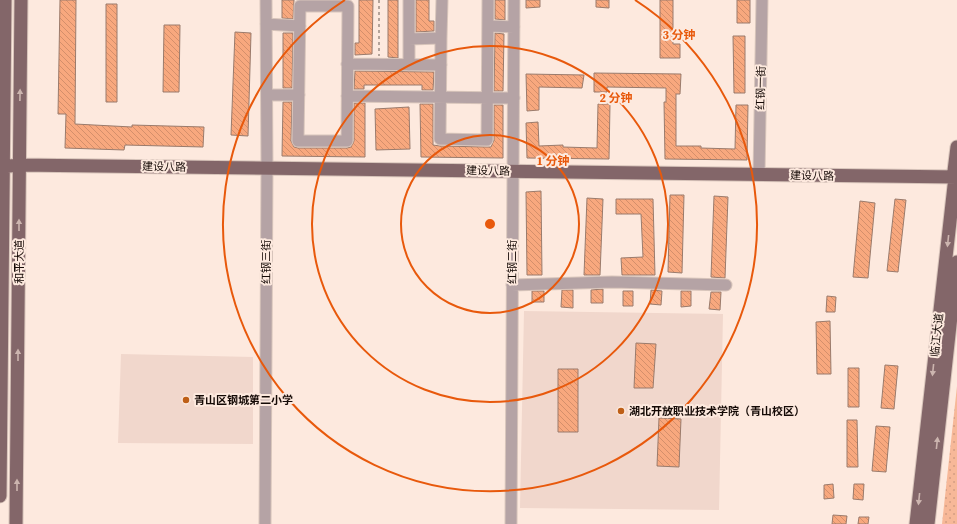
<svg xmlns="http://www.w3.org/2000/svg" width="957" height="524" font-family="'Source Serif 4','Noto Sans SC',serif">
	<defs>
		<pattern id="grass-dots" width="8" height="8" patternUnits="userSpaceOnUse"><rect width="8" height="8" fill="#f7b898"/><path d="M2 2h.1M6 6h.1" fill="none" stroke="#d39d82" stroke-width="1.8" stroke-linecap="round"/></pattern>
		<pattern id="building-back-hatch" width="6" height="6" patternUnits="userSpaceOnUse"><rect width="6" height="6" fill="#f8a87e"/><path d="M-1 5l2 2M0 0l6 6M5-1l2 2" fill="none" stroke="#d48f6b"/></pattern>
	</defs>
	<rect width="100%" height="100%" fill="#fde9de"/>
	<path fill="#f1d7cc" d="M524 311 723 314 719 510 520 508Z
		M121 354 253 357V444L118 443Z"/>
	<path fill="url(#grass-dots)" d="M957 386V524H942Z"/>
	<path fill="url(#building-back-hatch)" stroke="#9a7b6c" d="M60 0H76L75 124 132 127V125L204 127 203 147 125 145 124 150 65 148 66 114H58Z
		M282 0H294L293 19 282 18Z
		M359 0H373L372 54 355 55V43H359Z
		M388 0H398V58L388 57Z
		M416 0H429V21H434V31L416 32Z
		M495 0H505V20L495 19Z
		M526 0H540V7L526 8Z
		M596 0H609V8L596 7Z
		M660 0H673V44H680V58H660Z
		M737 0H750V23H737Z
		M106 4H117V102H106Z
		M164 25H180L179 92H163Z
		M235 32 251 33 248 136 231 135Z
		M283 33H293L292 88H283Z
		M495 33 504 34 503 91H494Z
		M733 36H745V93H734Z
		M355 71 434 72 433 90H422V85H364V89H354Z
		M594 73 681 74 680 94H676V146H701V148L735 149 736 105H748L747 160 665 159 664 102H666V88L607 87V92H594Z
		M526 74 584 75 582 88 539 87V110L527 111Z
		M283 102H292L291 141 294 147 298 148H347L351 147 354 141V103H365V157L282 156Z
		M420 104H433V145L440 146 487 147H491L494 140V105H503V158L421 157Z
		M598 104H610L609 159 527 158 526 123 538 122 539 146 563 145V147L597 148Z
		M409 107 410 149 376 150 375 109Z
		M541 191 542 275H527L526 192Z
		M670 195H684L682 273 668 272Z
		M714 196 728 197 725 278 711 277Z
		M587 198 603 199 600 275H584Z
		M616 199H653L655 275H622L621 258 643 257 641 214H616Z
		M895 199 906 200 898 272 887 271Z
		M860 201 875 203 868 278 853 277Z
		M603 289V303H591V290Z
		M562 290H573V308L561 307Z
		M651 290 662 291 661 305 650 304Z
		M532 291H544V302H532Z
		M623 291H633V306H623Z
		M681 291H691V306L681 307Z
		M711 292H721L720 310 709 309Z
		M827 296 836 297 835 312H826Z
		M830 321 831 374H817L816 322Z
		M636 343 656 344 653 388H634Z
		M885 365 898 366 894 409 881 408Z
		M848 368H859V407H848Z
		M558 369H578V432H558Z
		M659 418 681 419 679 467 657 466Z
		M847 420H857L858 467H847Z
		M876 426 890 427 886 472 872 471Z
		M833 484 834 498 824 499V485Z
		M854 484H864L863 500 853 499Z
		M833 515 847 516 846 524H832Z
		M859 517H869L868 524H858Z"/>
	<g fill="none" stroke-linecap="round" stroke-linejoin="round">
		<g stroke="#d8c5bb" stroke-width="13">
			<path id="minor" d="M300 6H348L347 141H298Z
				M266 24 300 26
				M488 26 514 27
				M441 38 440 139 487 140 488 0
				M409 39 441 38 442 0
				M347 64 441 65
				M409 65V0
				M267 95H299
				M347 96 514 98
				M759 175 762 0
				M512 285 612 282 726 285
				M265 524 267 168 266 0
				M511 524 514 0"/>
		</g>
		<g stroke="#d8c5bb" stroke-width="15">
			<path id="major" d="M0 167 19 165 957 177
				M0 496 5 0
				M16 524 21 0
				M916 524 955 177 954 171 957 147
				M928 524 957 262"/>
		</g>
		<path stroke="#9c8c83" stroke-width="1.5" stroke-dasharray="3 3" stroke-linecap="butt" d="M379 0V56"/>
		<use href="#minor" stroke="#b5a3a5" stroke-width="11"/>
		<use href="#major" stroke="#836669" stroke-width="13"/>
	</g>
	<defs><path id="oneway-solid" d="M-6-.8H1V-3.2L6.5 0L1 3.2V.8H-6Z"/></defs>
	<g fill="#ccb5af">
		<use href="#oneway-solid" transform="translate(20 95) rotate(-89)"/>
		<use href="#oneway-solid" transform="translate(19 225) rotate(-90)"/>
		<use href="#oneway-solid" transform="translate(948 241) rotate(96)"/>
		<use href="#oneway-solid" transform="translate(18 355) rotate(-90)"/>
		<use href="#oneway-solid" transform="translate(933 370) rotate(96)"/>
		<use href="#oneway-solid" transform="translate(937 443) rotate(-84)"/>
		<use href="#oneway-solid" transform="translate(17 485) rotate(-90)"/>
		<use href="#oneway-solid" transform="translate(919 499) rotate(96)"/>
	</g>
	<g fill="none" stroke="#e8590c" stroke-width="2">
		<circle cx="490" cy="224" r="89"/>
		<circle cx="490" cy="224" r="178"/>
		<path d="M635 0A267 267 0 1 1 345 0"/>
	</g>
	<g fill="#be5f17" stroke="#fde9de" stroke-width="1.5">
		<circle cx="186" cy="400" r="4"/>
		<circle cx="621" cy="411" r="4"/>
	</g>
	<g text-anchor="middle" dominant-baseline="central" stroke-width="4" stroke-linejoin="round" paint-order="stroke">
		<g font-size="11" fill="#140905" stroke="#fde9de">
			<text transform="translate(761 88) rotate(-89)">红钢一街</text>
			<text transform="translate(164 167) rotate(1)">建设八路</text>
			<text transform="translate(488 171) rotate(1)">建设八路</text>
			<text transform="translate(812 176) rotate(1)">建设八路</text>
			<text transform="translate(19 262) rotate(-90)">和平大道</text>
			<text transform="translate(266 262) rotate(-90)">红钢三街</text>
			<text transform="translate(512 262) rotate(-90)">红钢二街</text>
			<text transform="translate(937 335) rotate(-84)">临江大道</text>
		</g>
		<g font-size="11" font-weight="bold" fill="#140905" stroke="#fde9de" text-anchor="start">
			<text x="194" y="400">青山区钢城第二小学</text>
			<text x="629" y="411">湖北开放职业技术学院（青山校区）</text>
		</g>
	</g>
	<circle cx="490" cy="224" r="6" fill="#e8590c" stroke="#fde9de" stroke-width="2"/>
	<g font-size="12" text-anchor="middle" font-weight="bold" fill="#e8590c" stroke="#fde9de" stroke-width="4" stroke-linejoin="round" paint-order="stroke">
		<text x="679" y="39">3 分钟</text>
		<text x="616" y="102">2 分钟</text>
		<text x="553" y="165">1 分钟</text>
	</g>
</svg>
